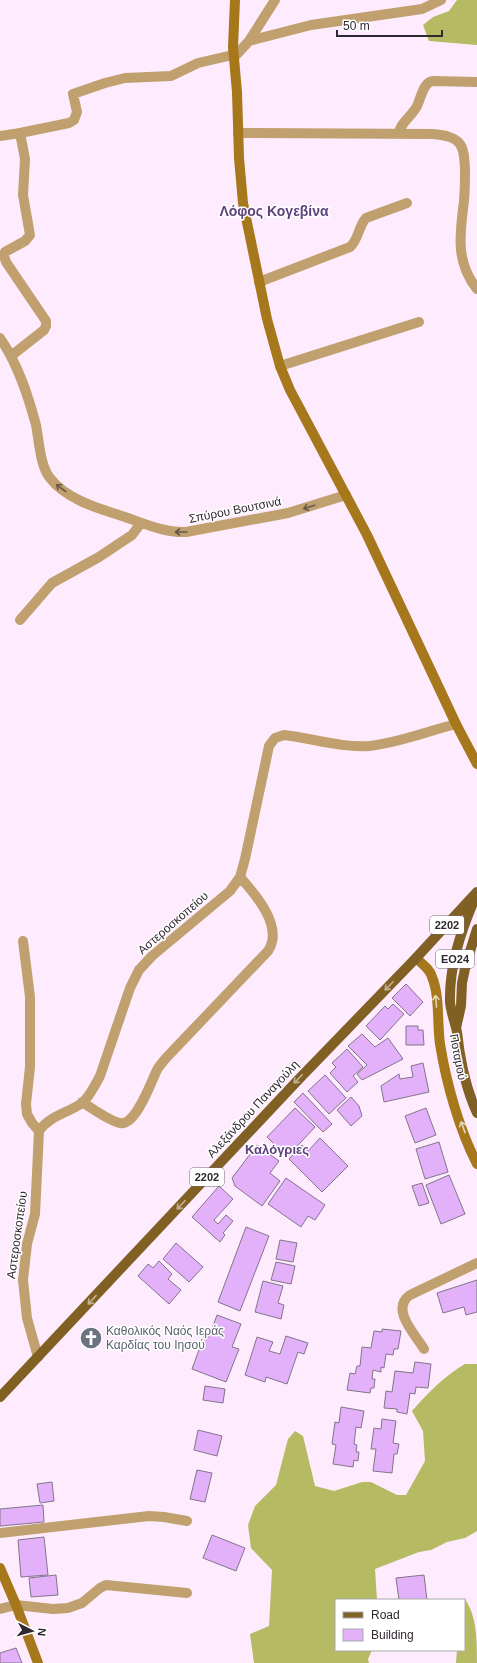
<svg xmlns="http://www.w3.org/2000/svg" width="477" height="1663" font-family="Helvetica,sans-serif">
	<rect width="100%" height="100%" fill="#feecfe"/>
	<path fill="#b5ba63" d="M457 0H477V45L429 41 423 25 433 17 449 11Z
		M465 1364H477V1531L465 1538 447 1542 431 1550 419 1552 375 1569 377 1600H336V1650H372L368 1659 369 1663H254L250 1634 269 1626 272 1570 251 1548 248 1525 255 1506 276 1485 288 1439 295 1431 303 1436 315 1486 334 1491 362 1482H371L397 1495H406L425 1461 423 1431 412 1411C428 1393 444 1376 465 1364Z
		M465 1599C477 1617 477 1640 477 1663H456L457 1650H464V1600H462Z"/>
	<path fill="#e2b1f9" stroke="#83748a" d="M406 984 423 1002 410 1016 392 998Z
		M393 1004 404 1014 380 1040 366 1026 385 1006 388 1009Z
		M406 1026H418V1030H423L424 1045H406Z
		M362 1034 375 1047 388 1038 403 1059 362 1080 357 1074 367 1065 348 1046Z
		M347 1049 363 1067 353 1076 358 1082 347 1092 330 1073 336 1067 332 1063Z
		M423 1063 429 1092 384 1102 381 1086 399 1074 400 1079 413 1077 411 1066Z
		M325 1075 346 1098 329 1114 308 1091Z
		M303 1093 332 1124 323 1132 294 1102Z
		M351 1097 359 1106 362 1116 351 1126 337 1110Z
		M295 1108 315 1127 287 1157 267 1137Z
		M426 1108 436 1135 415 1143 405 1116Z
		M320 1138 348 1166 322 1192 289 1159 302 1145 308 1151Z
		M439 1142 448 1172 425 1179 416 1149Z
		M257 1145 279 1161 270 1173 280 1181 262 1206 235 1186 232 1178Z
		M449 1175 465 1214 441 1224 426 1185Z
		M286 1178 325 1205 315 1220 308 1216 301 1227 268 1204Z
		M422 1183 429 1203 419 1206 412 1186Z
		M219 1186 233 1199 214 1220 218 1224 226 1215 233 1221 223 1233 225 1235 220 1242 192 1217Z
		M246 1227 269 1236 240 1311 218 1302Z
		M280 1240 297 1243 293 1262 276 1259Z
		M176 1243 203 1267 189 1282 163 1259Z
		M159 1261 172 1274 168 1279 181 1290 169 1304 138 1276 148 1264 153 1268Z
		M276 1262 295 1266 291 1284 271 1280Z
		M477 1280V1312L466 1315 464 1307 443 1313 437 1293Z
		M263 1281 283 1286 278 1303 284 1305 281 1319 255 1312Z
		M217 1315 241 1324 232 1347 239 1349 226 1382 192 1369 204 1336 209 1337Z
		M382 1329 401 1331 398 1349H394L393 1355 386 1354 384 1368 381 1367V1372L373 1370 372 1379H375L374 1388H371L370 1393 347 1390 350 1373 355 1374 357 1366H360L362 1347 371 1348 374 1331 382 1332Z
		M286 1336 308 1343 304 1354 298 1352 287 1384 266 1377 265 1382 245 1375 257 1337 273 1342 269 1351 280 1354Z
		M415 1362 431 1364 428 1388 416 1387 415 1394 410 1393 407 1414 397 1412V1409L384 1408 386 1391 392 1392 395 1371 413 1373Z
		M205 1386 225 1389 223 1403 203 1400Z
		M341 1407 364 1411 361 1428 356 1427 354 1444 357 1445 356 1452H359L358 1461 354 1460 353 1467 333 1464 336 1445 332 1444 335 1422 339 1423Z
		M382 1419 396 1421 393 1443 399 1444 397 1454H394L392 1473 373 1471 376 1449H371L374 1428 381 1429Z
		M198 1430 222 1436 217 1456 194 1450Z
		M197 1470 212 1473 205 1502 190 1499Z
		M52 1482 54 1501 40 1503 37 1484Z
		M43 1505 44 1522 0 1526V1509Z
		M212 1535 245 1548 236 1571 203 1558Z
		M44 1537 48 1575 21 1577 18 1540Z
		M56 1575 58 1595 31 1597 29 1578Z
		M424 1575 427 1600H399L396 1578Z
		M16 1648 22 1663H0V1653Z"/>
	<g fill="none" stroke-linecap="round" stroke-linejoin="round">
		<path stroke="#c0a06e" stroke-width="10" d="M249 41 311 25 422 9 441 0
			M238 133 432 134C442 135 454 136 460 144 465 151 464 160 465 168 465 179 465 190 464 201 460 233 455 262 477 289
			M399 133C400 123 412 116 417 106 421 98 423 82 433 81L477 82
			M0 136 20 133
			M259 282 350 247C359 239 358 227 366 218L407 203
			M0 338C18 364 28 395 36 425 39 440 40 466 50 478 65 498 96 508 119 515 141 522 163 533 186 532L288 513 346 495
			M11 356 44 330 46 326V321L6 262 4 256 5 252 25 241 30 235 23 195 25 159 20 133 69 123 74 120 77 112 73 94 105 83 125 78 171 76 198 63 237 54 249 41 275 0
			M280 366 419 322
			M20 620 52 583 99 557 132 535 141 523
			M23 941 30 997V1067L26 1104 27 1114 32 1123 39 1131
			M82 1102C92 1108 109 1121 120 1123 136 1126 151 1082 157 1070 159 1066 163 1062 166 1058L268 951C284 927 256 895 240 877
			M424 1349C415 1334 390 1309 410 1295L477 1263
			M38 1357 27 1318 23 1280 27 1244 35 1214 39 1131C49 1116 68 1113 82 1103 90 1096 95 1085 100 1076L130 988 139 970 152 956 230 891 240 877 245 859 269 746 275 738 284 735C311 738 342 748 369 746 398 743 428 731 456 724
			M0 1533 149 1516 164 1517 187 1521
			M0 1609 16 1605 53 1609 68 1608 82 1603 100 1588 106 1585 187 1593"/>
		<path stroke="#a6771b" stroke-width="10" d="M235 0 233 47 237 92 239 158 243 203 267 319 280 366 290 390 367 535 456 724 477 764
			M416 958C422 964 430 969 432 977 440 996 437 1023 440 1044 446 1082 459 1129 477 1164
			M0 1568 16 1605 38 1663"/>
		<path stroke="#816024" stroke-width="10" d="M475 898C461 931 449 966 450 1002 451 1013 455 1022 457 1032 460 1060 465 1087 477 1113
			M456 1028 461 1006 462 983 466 964 477 929
			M0 1397 299 1079 416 958 477 892"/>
	</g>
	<defs><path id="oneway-shaft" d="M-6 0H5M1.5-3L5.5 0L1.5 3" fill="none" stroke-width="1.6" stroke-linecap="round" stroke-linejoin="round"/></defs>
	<g stroke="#6a5849">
		<use href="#oneway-shaft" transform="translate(61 488) rotate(-143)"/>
		<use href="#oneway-shaft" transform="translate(309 507) rotate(162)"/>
		<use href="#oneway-shaft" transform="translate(181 532) rotate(180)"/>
	</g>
	<g stroke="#c0b092">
		<use href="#oneway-shaft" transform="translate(389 986) rotate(134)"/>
		<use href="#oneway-shaft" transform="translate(298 1079) rotate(134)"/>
		<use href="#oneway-shaft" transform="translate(181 1205) rotate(133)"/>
		<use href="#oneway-shaft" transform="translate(92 1300) rotate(133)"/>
	</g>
	<g stroke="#e4d6bb">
		<use href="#oneway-shaft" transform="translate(436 1001) rotate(-95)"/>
		<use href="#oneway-shaft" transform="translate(463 1127) rotate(-110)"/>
	</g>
	<defs>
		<g id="church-disc" transform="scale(1.15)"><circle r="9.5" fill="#6b7280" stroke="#fff"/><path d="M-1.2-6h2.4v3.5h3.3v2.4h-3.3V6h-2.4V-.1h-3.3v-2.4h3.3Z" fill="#fff"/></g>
	</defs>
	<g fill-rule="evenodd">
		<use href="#church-disc" x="91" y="1338"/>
	</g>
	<g text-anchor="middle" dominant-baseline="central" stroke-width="3" stroke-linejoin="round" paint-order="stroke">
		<g fill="#fff" stroke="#6e686e" stroke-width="1">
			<rect x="430" y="916" width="34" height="18" rx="3"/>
			<rect x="436" y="950" width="38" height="18" rx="3"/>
			<rect x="190" y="1168" width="34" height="18" rx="3"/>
		</g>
		<g font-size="11" font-weight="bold" fill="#302830">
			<text x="447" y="925">2202</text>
			<text x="455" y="959">ΕΟ24</text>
			<text x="207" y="1177">2202</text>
		</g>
		<g font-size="12" fill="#302830" stroke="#fff">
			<text transform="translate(235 510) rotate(-11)">Σπύρου Βουτσινά</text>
			<text transform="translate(173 923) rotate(-41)">Αστεροσκοπείου</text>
			<text transform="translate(458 1057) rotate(79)">Ποταμού</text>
			<text transform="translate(253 1109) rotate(-47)">Αλεξάνδρου Παναγούλη</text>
			<text transform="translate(17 1235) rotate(-82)">Αστεροσκοπείου</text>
		</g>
		<g font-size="12" fill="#5b616d" stroke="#fff" text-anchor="start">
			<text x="106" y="1331">Καθολικός Ναός Ιεράς<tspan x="106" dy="14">Καρδίας του Ιησού</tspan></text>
		</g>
		<g font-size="13" font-weight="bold" fill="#5d427e" stroke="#fff">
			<text x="277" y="1149">Καλόγριες</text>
		</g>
		<g font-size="14" font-weight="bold" fill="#5d427e" stroke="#fff">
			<text x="274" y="211">Λόφος Κογεβίνα</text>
		</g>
	</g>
	<rect x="335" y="1599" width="130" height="52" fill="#ffffff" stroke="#aca9ac"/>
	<rect x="343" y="1612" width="20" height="6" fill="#816024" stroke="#aca9ac"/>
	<text x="371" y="1619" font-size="12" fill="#302830">Road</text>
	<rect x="343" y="1629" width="20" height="12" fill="#e2b1f9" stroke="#aca9ac"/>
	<text x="371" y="1639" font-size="12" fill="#302830">Building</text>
	<g transform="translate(32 1631) rotate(96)" stroke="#ffffff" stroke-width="3" paint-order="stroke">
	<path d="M0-3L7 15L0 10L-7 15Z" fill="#302830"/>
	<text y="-6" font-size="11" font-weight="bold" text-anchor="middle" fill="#302830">N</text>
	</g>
	<path d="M337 30v6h105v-6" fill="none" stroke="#302830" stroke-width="2"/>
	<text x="343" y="30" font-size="12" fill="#302830" stroke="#ffffff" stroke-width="3" paint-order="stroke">50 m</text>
</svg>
